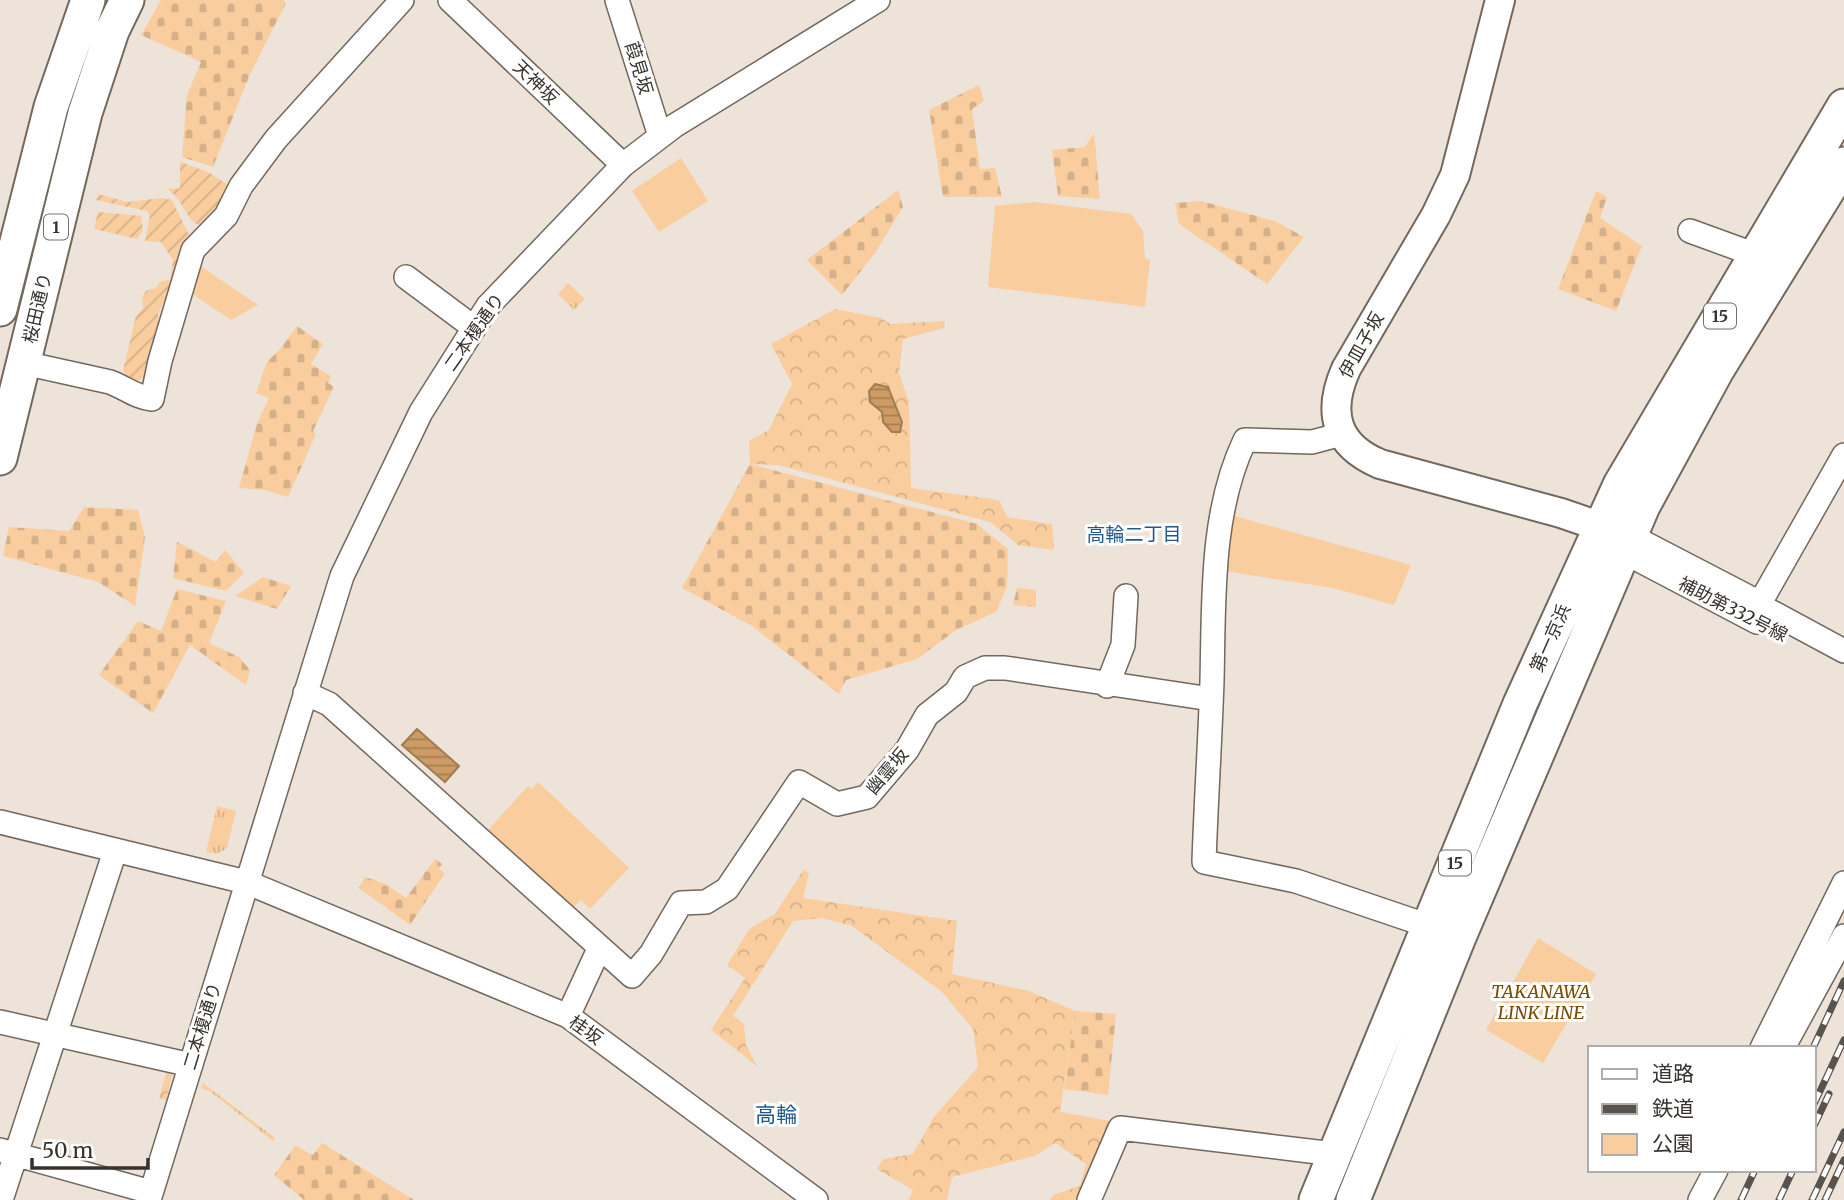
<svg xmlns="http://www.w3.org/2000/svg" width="1844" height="1200" font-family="Merriweather,'Noto Sans JP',serif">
	<defs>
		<pattern id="grass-tufts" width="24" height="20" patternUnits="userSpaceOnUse" patternTransform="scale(1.75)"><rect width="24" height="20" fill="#f9cd9e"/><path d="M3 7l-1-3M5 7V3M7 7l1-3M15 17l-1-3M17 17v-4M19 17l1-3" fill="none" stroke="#d6b088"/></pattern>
		<pattern id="forest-crowns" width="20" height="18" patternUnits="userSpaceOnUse" patternTransform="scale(1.75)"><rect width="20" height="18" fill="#f9cd9e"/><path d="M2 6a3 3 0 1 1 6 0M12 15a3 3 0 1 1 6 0" fill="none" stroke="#d6b088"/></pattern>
		<pattern id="cemetery-stones" width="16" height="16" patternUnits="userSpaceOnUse" patternTransform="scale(1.75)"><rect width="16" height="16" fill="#f9cd9e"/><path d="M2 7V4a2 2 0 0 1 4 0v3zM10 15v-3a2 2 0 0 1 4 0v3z" fill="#d6b088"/></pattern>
		<pattern id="garden-furrows" width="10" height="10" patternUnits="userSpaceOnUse" patternTransform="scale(1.75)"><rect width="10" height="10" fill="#f9cd9e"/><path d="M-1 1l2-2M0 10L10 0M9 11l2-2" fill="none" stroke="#d6b088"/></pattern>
		<pattern id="water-rules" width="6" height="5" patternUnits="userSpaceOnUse" patternTransform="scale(1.75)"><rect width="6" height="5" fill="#cd9b63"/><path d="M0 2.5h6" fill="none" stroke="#a77f52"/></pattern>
	</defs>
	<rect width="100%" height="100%" fill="#eee3d8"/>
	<path fill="url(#grass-tufts)" d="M106 0H112L21 306 17 305 79 67Z
		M568 283 585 299 574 310 558 294Z
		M217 806 236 811 227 848 217 854 206 852Z
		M203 1083 275 1138 273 1141 211 1092 201 1088Z"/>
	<path fill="url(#forest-crowns)" d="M835 309 881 318 890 324 945 321 944 328 903 339 899 373 909 402 911 488 999 500 1007 517 1052 524 1054 550 1018 545 990 522 778 465 750 464 749 441 769 430 792 384 771 344Z
		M804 869 809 873 803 898 957 921 952 974 1029 991 1075 1011 1060 1112 1116 1122 1082 1200H1050L1053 1195 1080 1186 1086 1164 1055 1143 1035 1156 952 1177 947 1200H909L913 1190 877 1169 883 1159 913 1154 933 1118 978 1067 973 1029 942 992 852 926 822 918 793 921 733 1016 744 1024 746 1045 757 1066 711 1030 745 978 727 965 750 928 775 914Z
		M167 1070 173 1071 166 1100 159 1099Z"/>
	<path fill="url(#cemetery-stones)" d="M161 0H283L286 3 250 74 213 167 182 157 187 95 201 62 141 35Z
		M979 85 984 101 972 109 980 169 995 168 1002 197H943L929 110Z
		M1094 133 1100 199 1058 196 1052 150 1085 147Z
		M898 190 903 207 875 253 842 295 807 260Z
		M1596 191 1607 197 1600 218 1642 246 1616 311 1558 289Z
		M1201 201 1275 221 1304 237 1267 284 1179 224 1175 203Z
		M297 326 323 344 311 364 331 376 328 383 334 387 313 431 316 434 288 497 265 490 239 488 257 424 269 398 256 393 267 362 281 348Z
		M750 464 977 524 1008 549 1007 587 996 612 956 630 917 659 846 680 839 694 752 626 682 588Z
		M84 507 138 510 145 537 135 606 98 582 3 556 9 527 69 531Z
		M177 542 216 562 225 550 244 573 226 591 173 578Z
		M263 577 291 586 277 609 235 596Z
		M1017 588 1036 590V607L1013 605Z
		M177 589 226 601 209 643 239 657 250 670 246 685 190 645 153 713 99 675 138 621 161 631Z
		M435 859 442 864 439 869 445 873 410 925 359 888 365 877 386 884 406 898Z
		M1075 1011 1116 1014 1108 1095 1064 1089Z
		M322 1143 414 1200H304L274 1175 295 1146 313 1155Z"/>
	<path fill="#f9cd9e" d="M681 158 708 201 659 232 632 191Z
		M1035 202 1131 214 1143 231 1145 258 1150 260 1145 307 988 287 995 206Z
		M196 263 258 305 231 320 189 292Z
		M1231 515 1411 565 1394 605 1333 588 1224 571Z
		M538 782 629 868 590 909 581 900 570 910 487 831 528 786 532 789Z
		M1538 938 1596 974 1543 1063 1486 1030Z"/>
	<path fill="url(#garden-furrows)" d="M180 162 208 172 230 186 218 206 199 225C185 219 184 200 167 189L180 188Z
		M98 194 127 202 162 198 172 200 189 235 179 248 171 290 158 313 159 330 147 375 138 381 128 378 123 371 136 316 143 308 142 298 146 291 157 287 161 281 170 280 173 260 161 242 145 241 150 215 147 211 96 200Z
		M98 212 141 216 143 230 137 239 94 229Z"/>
	<path fill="url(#water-rules)" stroke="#a07c53" stroke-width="2" d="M875 384 888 387 902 422 900 432H892L883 422 882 412 870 402 869 391Z
		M417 729 459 766 445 782 402 745Z"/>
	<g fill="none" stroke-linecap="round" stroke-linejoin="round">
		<g stroke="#72685e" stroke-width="26">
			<path id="minor" d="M450 0 623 165
				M617 0 660 136
				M1690 231 1756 255
				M406 277 473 327
				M24 363 110 382C126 388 135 397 152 399L160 361 193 250 226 216 241 186 276 139 402 0
				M1342 434 1312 442 1245 440C1210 513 1214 602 1212 681 1210 741 1206 802 1204 862L1296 881 1429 926
				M1844 455 1760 603 1629 535 1844 651
				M1622 551 1757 622
				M1107 686 1123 645 1126 596
				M305 693 329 704 632 976 651 954 681 903 706 902 727 889 799 782 837 804 867 797 907 750 927 715 956 692 965 677 985 668H1005L1211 699
				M0 822 246 882 568 1016 816 1200
				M568 1016 599 949
				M0 1022 191 1065
				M1762 1048 1844 883
				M1783 1048 1844 936
				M0 1150 151 1192
				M1 1200 115 851
				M149 1200 342 576 421 412 488 306 623 165 674 126 878 0
				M1089 1200 1120 1128 1334 1154
				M1700 1200 1716 1170"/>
		</g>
		<g stroke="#72685e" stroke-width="32">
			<path id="major" d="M1500 0 1455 175 1436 215 1346 369C1327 412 1335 445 1380 464L1561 513 1619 533"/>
		</g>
		<g stroke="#72685e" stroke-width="37">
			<path id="highway" d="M0 309 51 107 88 0
				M0 458 85 113 112 31 127 0
				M1316 1200 1520 704 1620 485 1844 106
				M1353 1200 1459 937 1643 506 1717 370 1844 164"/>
		</g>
		<use href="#minor" stroke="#fff" stroke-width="23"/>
		<use href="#major" stroke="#fff" stroke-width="28"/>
		<use href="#highway" stroke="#fff" stroke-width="33"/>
		<g stroke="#58534d" stroke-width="7">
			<path id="rail" d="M1813 1048 1844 981
				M1814 1104 1844 1040
				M1814 1126 1829 1094
				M1741 1200 1755 1170
				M1779 1200 1793 1170
				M1812 1200 1844 1132
				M1825 1200 1844 1160"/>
		</g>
		<use href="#rail" stroke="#fff" stroke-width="4.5" stroke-dasharray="13" stroke-linecap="butt"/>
	</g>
	<g text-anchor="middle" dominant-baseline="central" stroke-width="6" stroke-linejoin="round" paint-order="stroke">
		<g fill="#fff" stroke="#72706c" stroke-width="2">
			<rect x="44" y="214.5" width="24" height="25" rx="5"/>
			<rect x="1704" y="303.5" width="32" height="25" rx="5"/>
			<rect x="1439" y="850.5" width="32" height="25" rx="5"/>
		</g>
		<g font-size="16" font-weight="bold" fill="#36322d">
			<text x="56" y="227">1</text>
			<text x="1720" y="316">15</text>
			<text x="1455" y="863">15</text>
		</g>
		<g font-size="18" fill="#36322d" stroke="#fff">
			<text transform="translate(639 68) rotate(73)">葭見坂</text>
			<text transform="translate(536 82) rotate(44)">天神坂</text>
			<text transform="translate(37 308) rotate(-77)">桜田通り</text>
			<text transform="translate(474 332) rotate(-55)">二本榎通り</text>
			<text transform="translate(1361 345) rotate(-61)">伊皿子坂</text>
			<text transform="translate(1733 609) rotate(27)">補助第332号線</text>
			<text transform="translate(1550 638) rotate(-66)">第一京浜</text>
			<text transform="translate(887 771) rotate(-50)">幽霊坂</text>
			<text transform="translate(202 1026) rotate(-73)">二本榎通り</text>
			<text transform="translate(586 1030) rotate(35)">桂坂</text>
		</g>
		<g font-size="18" font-style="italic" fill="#7a4b02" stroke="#fff">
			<text x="1541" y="991">TAKANAWA<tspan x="1541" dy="21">LINK LINE</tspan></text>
		</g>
		<g font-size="19" fill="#1f598a" stroke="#fff">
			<text x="1134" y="534">高輪二丁目</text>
		</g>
		<g font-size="21" fill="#1f598a" stroke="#fff">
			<text x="776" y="1114">高輪</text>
		</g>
	</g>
	<rect x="1588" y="1046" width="228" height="126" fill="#ffffff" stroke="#afadab" stroke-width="2"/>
	<rect x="1602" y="1069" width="35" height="10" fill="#ffffff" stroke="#afadab" stroke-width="2"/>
	<text x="1652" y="1081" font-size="21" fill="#36322d">道路</text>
	<rect x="1602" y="1104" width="35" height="10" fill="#58534d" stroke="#afadab" stroke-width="2"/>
	<text x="1652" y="1116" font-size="21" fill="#36322d">鉄道</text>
	<rect x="1602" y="1134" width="35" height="21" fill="#f9cd9e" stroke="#afadab" stroke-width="2"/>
	<text x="1652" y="1151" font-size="21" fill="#36322d">公園</text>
	<path d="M32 1158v10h116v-10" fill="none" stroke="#36322d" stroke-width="3.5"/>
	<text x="42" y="1158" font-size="21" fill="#36322d" stroke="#ffffff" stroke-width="5" paint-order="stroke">50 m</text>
</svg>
